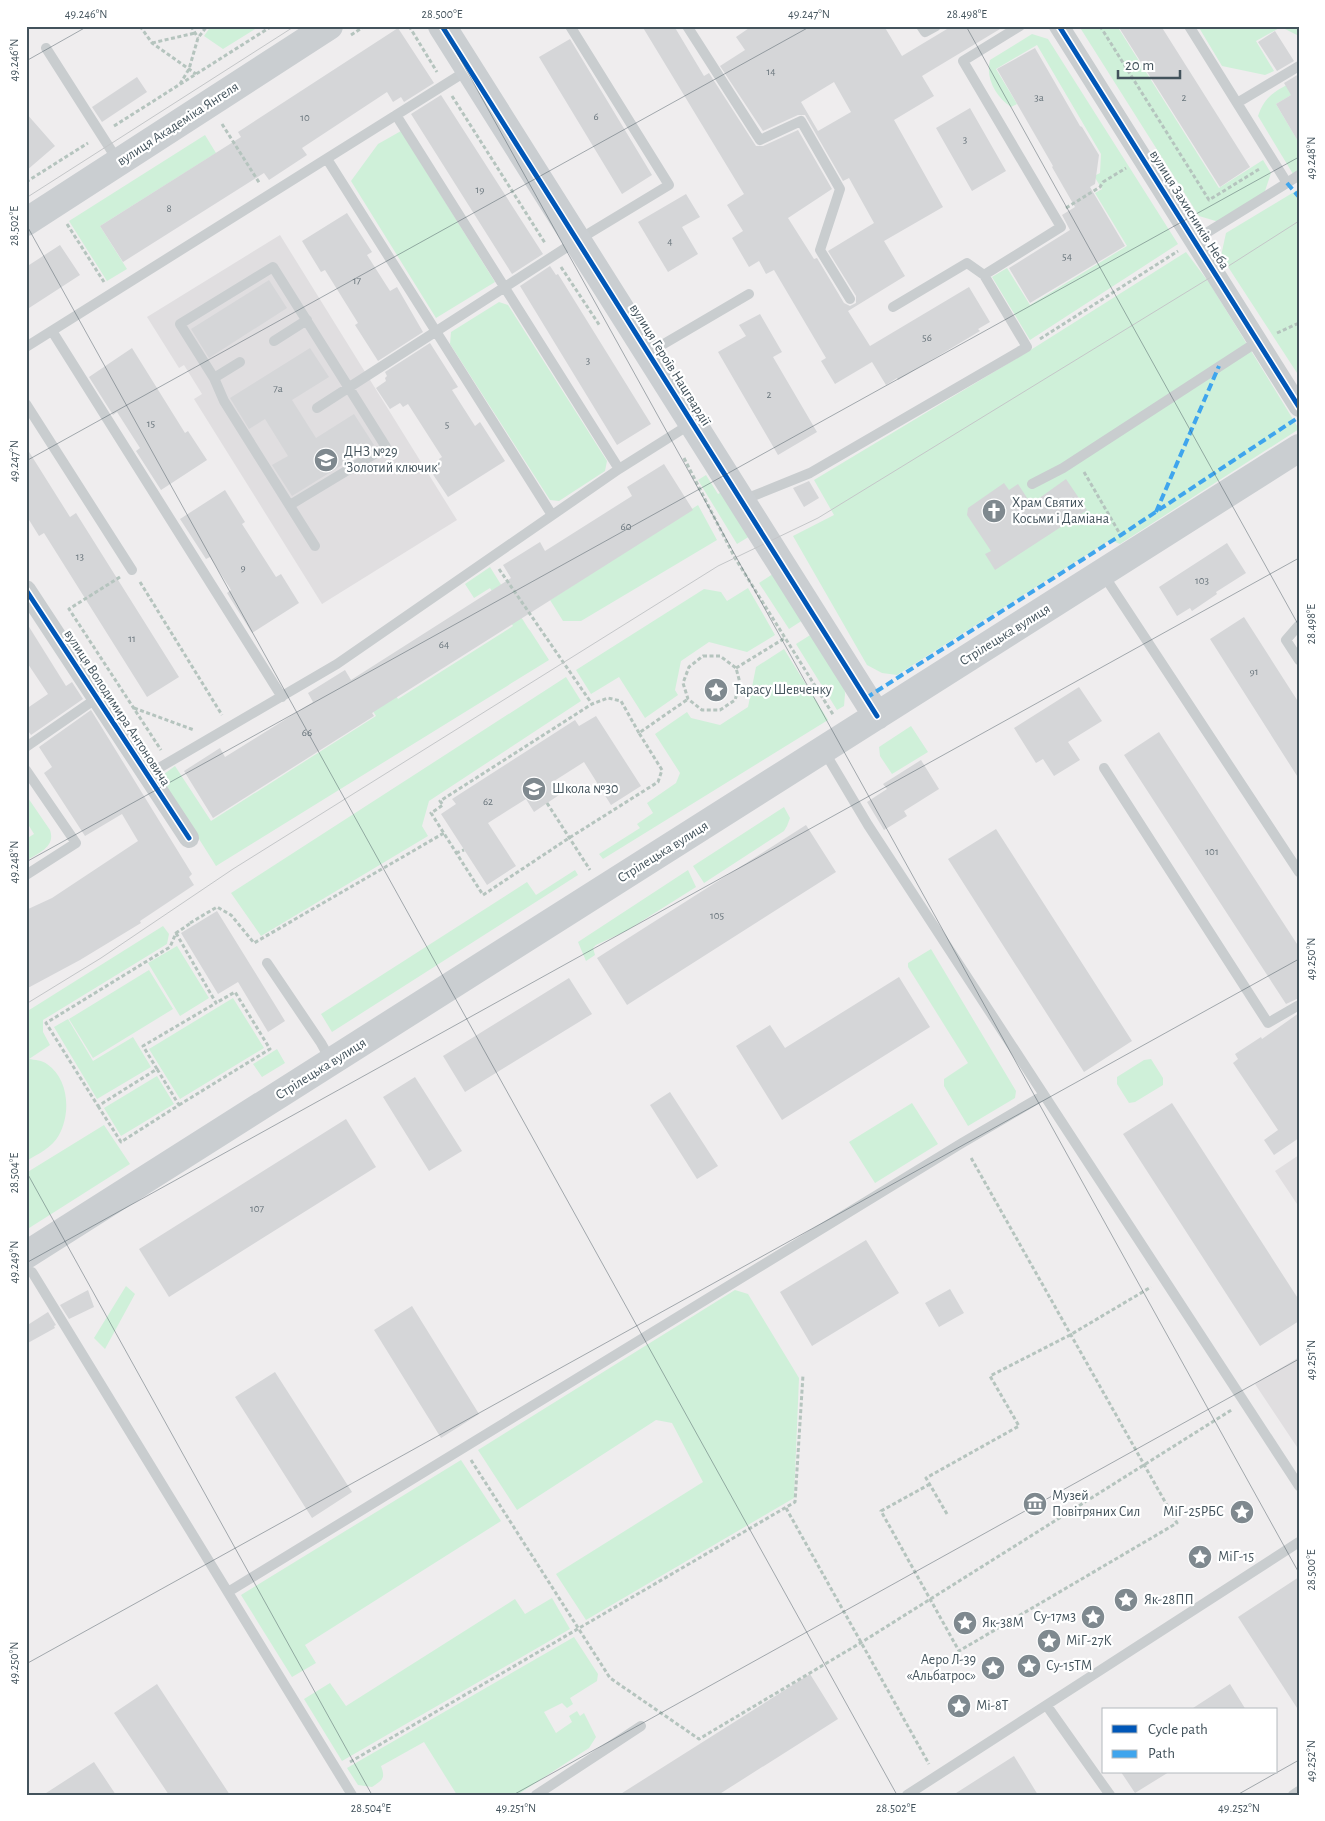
<svg xmlns="http://www.w3.org/2000/svg" width="1325" height="1821" font-family="'Alegreya Sans',sans-serif">
	<rect width="100%" height="100%" fill="#efedee"/>
	<path fill="#e0dee0" d="M280 235 457 520 322 604 194 399 202 394 184 365 179 368 147 317Z
		M1299 1155V1207L1275 1171Z
		M1299 1357V1450L1255 1384Z"/>
	<path fill="#cff0d9" d="M211 26H260L223 49 204 36Z
		M1079 26H1117L1219 188 1263 160 1271 173 1264 194 1219 222 1199 216Z
		M1198 26H1299V36L1281 27 1256 41 1274 71 1265 75 1222 66Z
		M1032 34 1048 39 1178 244 1030 340 992 277 1007 268 1030 305 1127 246 1095 193 1102 189 1094 176 1100 173 1101 154 1037 45 996 69 1017 104 1011 107C996 97 985 78 990 60Z
		M1292 82 1298 91 1276 104 1299 143V171L1293 174 1258 116C1265 96 1274 92 1292 82Z
		M401 131 495 282 436 318 351 181 378 144Z
		M205 135 216 153 100 226 127 269 107 281 69 221Z
		M1299 189V376L1221 256 1226 233Z
		M1186 252 1210 284 1299 429 1120 544 1110 540 897 675 882 673 867 665 793 536 834 515 814 480 1029 351Z
		M499 302 508 305 607 461 605 471 559 501 550 500 450 344 451 332Z
		M706 475 718 494 728 488 755 533 737 544 698 480Z
		M698 505 717 540 581 621H563L550 600Z
		M490 567 528 628 531 632 549 660 216 866 160 777 175 766 211 821 376 716 361 692 384 678 398 699 513 626 490 588 474 598 465 584Z
		M776 572 806 618 789 629 759 583Z
		M748 588 775 635 747 652 709 642 681 661 675 690 678 695 645 718 619 677 591 694 576 670 704 589 721 592 727 601Z
		M815 632 844 677 845 694 844 706 837 710 796 644Z
		M784 649 828 720 603 859 599 854 640 828 637 824 653 813 647 803 676 783 680 773 655 734 687 712 691 718 720 725 748 707 756 667Z
		M566 677 581 701 429 801 422 826 428 836 261 936 231 893Z
		M911 726 928 752 892 774 880 756 879 747Z
		M26 795 50 830C56 847 38 853 26 861V839L34 834 26 821Z
		M784 807 790 818 787 826 784 831 704 883 693 866Z
		M575 870 578 875 332 1032 321 1014 527 882 536 895Z
		M688 870 696 887 626 931 596 945 593 948 595 955 586 961 578 942Z
		M163 926 169 934 167 944 43 1020V1032L50 1045 29 1059C35 1060 42 1060 47 1064 69 1079 71 1113 59 1135 52 1148 38 1154 26 1161V1012Z
		M177 946 209 998 180 1016 148 963Z
		M931 949 1016 1091 1015 1098 968 1126 944 1086V1079L968 1063 908 967V963Z
		M149 970 173 1009 93 1058 69 1019Z
		M233 998 264 1048 180 1099 149 1049Z
		M68 1019 93 1061 133 1037 151 1067 97 1099 54 1027Z
		M277 1049 285 1063 262 1077 253 1064Z
		M1151 1059 1163 1078V1085L1135 1102 1129 1103 1117 1084V1077L1144 1060Z
		M157 1076 174 1104 121 1136 104 1108Z
		M912 1103 938 1144 875 1183 849 1142Z
		M104 1125 130 1164 26 1230V1173Z
		M126 1286 135 1294 105 1349 94 1338Z
		M735 1290 748 1294 799 1378 794 1498 586 1620 556 1574 703 1482 672 1423 656 1420 517 1510 478 1450Z
		M461 1460 501 1521 305 1645 316 1663 292 1677 241 1595Z
		M552 1598 570 1629 342 1761 304 1699 330 1683 346 1706 515 1599 525 1614Z
		M574 1637 598 1674 597 1681 570 1698 573 1704 567 1708 562 1703 544 1712 556 1733 572 1722 569 1716 577 1711 580 1716 584 1713 596 1737 589 1748 517 1795H457L424 1742 381 1766C386 1779 382 1780 372 1787L358 1785 347 1768Z"/>
	<path fill="#d5d6d8" fill-rule="evenodd" d="M642 26H674L704 76 709 73 756 146H763L798 130 832 189 788 218 814 259 817 258 844 303 850 306 856 303V296L828 251 874 223 849 178 843 181 805 115H798L763 131 720 66 745 50 736 37 752 26H884L902 56 952 26H1005L922 76 934 96 894 120 943 207 884 241 905 276 848 311 870 346 969 287 990 322 978 329 980 331 898 380 897 378 886 385 872 362 835 384 821 361 826 358 774 270 766 274 759 261 749 267 732 238 743 231 727 205 744 194ZM834 82 851 112 818 131 801 102Z
		M1118 26H1161L1250 167 1220 187Z
		M398 28 434 83 404 102 401 97 393 102 387 92 302 148 307 155 269 180 264 173 123 262 100 226 241 137 238 132Z
		M1275 31 1294 61 1277 71 1258 42Z
		M570 39 652 175 622 194 539 57Z
		M1035 48 1080 126 1082 127 1099 155 1095 184 1090 187 1125 246 1030 303 1009 268 1070 230 1062 215 1075 207 1052 167 1053 166 997 69Z
		M1299 74V143L1276 104 1291 95 1284 83Z
		M137 77 147 92 102 122 92 107Z
		M441 95 543 254 512 274 411 114Z
		M970 108 1006 171 972 191 936 128Z
		M26 113 55 146 26 171Z
		M686 194 700 217 682 227 698 254 668 272 638 222Z
		M347 213 372 252 367 255 390 291 397 287 423 332 378 361 355 325 358 323 325 270 321 272 302 241Z
		M60 245 80 275 26 310V267Z
		M550 266 556 275 558 274 651 424 617 445 520 286Z
		M269 280 287 308 209 358 191 329Z
		M760 314 782 352 773 357 817 432 778 455 718 352 746 336 739 325Z
		M430 343 458 387 452 390 475 426 480 422 505 461 448 497 430 470 441 463 439 459 442 457 408 404 403 407 400 403 390 409 376 388 386 381 385 378 387 376 385 372Z
		M132 348 185 433 188 431 207 460 161 490 136 451 140 448 117 412 113 415 89 377Z
		M310 348 329 377 292 400 316 438 354 414 374 445 292 496 272 465 288 456 265 419 249 429 230 398Z
		M26 447 70 517 76 513 179 677 147 697 44 533 39 536 26 515Z
		M664 464 693 510 372 713 374 716 213 818 184 771 220 748 225 757 313 702 308 693 345 670 351 680 511 578 503 565 540 542 545 551 632 496 627 487Z
		M1066 479 1087 510 995 570 985 554 991 551 967 515 968 508 1004 483 1009 490 1018 484 1031 504Z
		M809 481 819 498 804 507 793 488Z
		M225 490 245 522 242 524 276 577 281 574 299 603 252 633 227 593 231 590 210 557 206 559 180 519Z
		M1227 543 1246 573 1216 592 1217 594 1192 611 1190 608 1177 616 1159 587Z
		M1244 617 1299 703V779L1210 639Z
		M26 622 66 686 72 682 83 699 31 735 26 728V709L48 694 26 661Z
		M1079 687 1102 721 1068 742 1080 760 1054 776 1043 759 1036 763 1014 728Z
		M91 710 192 874 189 877 194 885 140 921 141 923 80 960 26 989V910L52 898 138 841 122 814 85 836 44 773 52 767 39 747Z
		M596 716 641 786 611 805 584 762 551 783 559 795 534 812 526 799 488 823 516 866 487 885 441 814 456 804 452 799 575 720 579 726Z
		M1159 732 1299 947V998L1286 1004 1124 755Z
		M921 760 939 789 904 811 907 816 884 830 867 802 887 789 883 784Z
		M806 825 836 872 627 1005 597 958Z
		M996 829 1132 1041 1084 1072 948 859Z
		M217 911 285 1021 268 1032 238 982 218 994 181 933Z
		M899 977 930 1027 782 1120 736 1046 770 1025 785 1048Z
		M569 978 592 1014 465 1092 443 1056Z
		M1299 1013V1138L1274 1155 1264 1140 1278 1130 1233 1063 1238 1059 1235 1054 1261 1037 1262 1039Z
		M415 1077 462 1151 429 1171 383 1097Z
		M670 1092 718 1166 697 1179 650 1105Z
		M1172 1103 1299 1300V1321L1260 1346 1123 1134Z
		M346 1119 376 1167 169 1297 139 1249Z
		M866 1240 899 1293 812 1346 780 1292Z
		M950 1289 964 1313 939 1327 925 1303Z
		M88 1290 94 1307 69 1319 60 1305Z
		M412 1306 479 1414 441 1438 374 1330Z
		M48 1312 56 1325 54 1326 55 1328 26 1344V1326Z
		M275 1372 352 1492 312 1518 235 1397Z
		M1299 1577V1711L1238 1617Z
		M810 1674 838 1719 718 1795H619Z
		M157 1684 230 1795H169L114 1713Z
		M1230 1684 1246 1710H1190Z
		M1014 1756 1038 1795H953Z
		M94 1762 116 1795H43Z
		M1121 1772H1169L1135 1793Z"/>
	<g fill="none" stroke-linecap="round" stroke-linejoin="round">
		<path stroke="#b5c4be" stroke-width="3" stroke-dasharray="4 2.5" stroke-linecap="butt" d="M140 26 152 43 196 74
			M191 26 198 38
			M409 26 437 72
			M1100 26 1209 200 1261 168
			M351 35 365 26
			M152 43 195 33
			M180 84 189 69 198 38 207 26
			M452 96 545 243
			M222 124 260 184
			M114 126 272 26
			M26 182 88 143
			M1066 208 1100 187 1103 182 1126 168
			M67 224 104 282
			M561 267 600 326
			M1277 333 1299 323
			M1040 339 1178 251
			M684 458 735 558 834 716
			M1084 472 1120 534
			M499 569 592 704
			M120 577 69 609 161 750
			M140 582 222 715
			M703 656H720L736 668 740 683 735 700 720 710H702L688 699 683 683 689 667Z
			M736 668 785 638
			M134 708 194 730
			M639 733 621 701 608 698 592 704 440 801 443 805 431 813 483 895 569 838 658 782 662 770 639 733 688 699
			M547 803 590 870
			M456 853 464 850
			M190 923 217 907 231 915 254 943 444 833
			M176 933 216 1003 143 1046 157 1069 98 1106 46 1023 170 947 176 933 191 923
			M179 1105 270 1049 235 992 216 1003
			M98 1106 121 1142 179 1105 157 1069
			M471 1460 610 1678 699 1739 862 1642 1233 1409
			M930 1484 881 1511 959 1651 1177 1523 970 1156
			M786 1508 929 1764
			M947 1514 926 1478 1019 1426 990 1376 1070 1335 1151 1287
			M350 1762 795 1502 803 1375"/>
		<path stroke="#c9cdcf" stroke-width="10" d="M687 26 760 140 801 121 840 189 820 250 850 299
			M921 26 925 32 936 26
			M1189 26 1237 103 1299 66
			M46 48 118 161
			M396 115 619 469
			M327 159 552 515
			M1287 183 1299 175
			M1195 240 1287 183 1237 103
			M984 275 1061 227 963 61 1020 26
			M52 331 282 697
			M274 341 307 320
			M26 347 468 70
			M650 352 749 294
			M214 378 240 362
			M26 404 132 570
			M317 408 578 240 669 185 570 26
			M1032 484 1063 468 1257 342
			M743 500 810 473 1027 347 984 275 967 263 893 307
			M290 505 386 447 273 267 180 324 214 378 224 401 315 546
			M1103 574 1299 872
			M1299 625 1286 640 1299 660
			M26 747 97 698
			M824 751 868 825 1299 1486
			M1104 768 1268 1023 1299 1005
			M26 770 76 843 26 875
			M147 775 337 664 619 469 692 423
			M267 963 321 1043 331 1061
			M32 1272 352 1795
			M228 1592 962 1143 1044 1095
			M1047 1706 1110 1795
			M536 1795 641 1726
			M907 1795 1299 1542
			M1293 1795 1299 1791"/>
		<path stroke="#c9cdcf" stroke-width="20" d="M1059 26 1299 407
			M26 590 189 838"/>
		<path stroke="#caced1" stroke-width="28" d="M442 26 877 716
			M26 222 329 26
			M26 1255 1299 448"/>
		<path stroke="#c4c6c8" stroke-width="1" d="M26 198 295 26
			M26 1004 101 958 233 869 718 566 818 518 1216 274 1299 221"/>
		<path stroke="#3fa5ed" stroke-width="4" stroke-dasharray="8 4" stroke-linecap="butt" d="M1287 183 1299 197
			M1156 512 1219 366
			M866 698 1121 535 1299 417"/>
		<g stroke="#fff" stroke-width="8">
			<path id="cycleway" d="M442 26 877 716
				M1059 26 1299 407
				M26 590 189 838"/>
		</g>
		<use href="#cycleway" stroke="#0057b8" stroke-width="5"/>
	</g>
	<path fill="none" stroke="#43535c" stroke-width="1" stroke-opacity="0.45" d="M442 26 1299 1573M966 26 1299 626M26 61 88 26M26 224 897 1795M26 461 811 26M26 862 1299 157M26 1171 372 1795M26 1263 1299 558M26 1664 1299 959M513 1795 1299 1359M1237 1795 1299 1760"/>
	<defs>
		<g id="school-disc" transform="scale(1.25)"><circle r="9.5" fill="#7f898f" stroke="#fff"/><path d="M0-5L7-2L0 1L-7-2ZM-4 1L0 2.5L4 1V4Q0 6-4 4Z" fill="#fff"/></g>
		<g id="church-disc" transform="scale(1.25)"><circle r="9.5" fill="#7f898f" stroke="#fff"/><path d="M-1.2-6h2.4v3.5h3.3v2.4h-3.3V6h-2.4V-.1h-3.3v-2.4h3.3Z" fill="#fff"/></g>
		<g id="sight-disc" transform="scale(1.25)"><circle r="9.5" fill="#7f898f" stroke="#fff"/><path d="M0-6L1.8-2.2L6-1.7L2.9 1.2L3.7 5.4L0 3.3L-3.7 5.4L-2.9 1.2L-6-1.7L-1.8-2.2Z" fill="#fff"/></g>
		<g id="museum-disc" transform="scale(1.25)"><circle r="9.5" fill="#7f898f" stroke="#fff"/><path d="M0-6L6-3V-2H-6V-3ZM-5-1h2V3h-2ZM-1-1h2V3h-2ZM3-1h2V3H3ZM-6 4H6V6H-6Z" fill="#fff"/></g>
	</defs>
	<g fill-rule="evenodd">
		<use href="#school-disc" x="326" y="460"/>
		<use href="#church-disc" x="994" y="511"/>
		<use href="#sight-disc" x="716" y="690"/>
		<use href="#school-disc" x="534" y="789"/>
		<use href="#museum-disc" x="1035" y="1504"/>
		<use href="#sight-disc" x="1242" y="1512"/>
		<use href="#sight-disc" x="1200" y="1557"/>
		<use href="#sight-disc" x="1126" y="1600"/>
		<use href="#sight-disc" x="1093" y="1617"/>
		<use href="#sight-disc" x="965" y="1623"/>
		<use href="#sight-disc" x="1049" y="1641"/>
		<use href="#sight-disc" x="1029" y="1666"/>
		<use href="#sight-disc" x="993" y="1668"/>
		<use href="#sight-disc" x="959" y="1706"/>
	</g>
	<g text-anchor="middle" dominant-baseline="central" stroke-width="4.5" stroke-linejoin="round" paint-order="stroke">
		<g font-size="11" fill="#69757c">
			<text x="771" y="71">14</text>
			<text x="1039" y="97">3а</text>
			<text x="1184" y="97">2</text>
			<text x="596" y="116">6</text>
			<text x="305" y="117">10</text>
			<text x="965" y="139">3</text>
			<text x="480" y="189">19</text>
			<text x="169" y="208">8</text>
			<text x="670" y="241">4</text>
			<text x="1067" y="256">54</text>
			<text x="357" y="280">17</text>
			<text x="927" y="337">56</text>
			<text x="588" y="360">3</text>
			<text x="278" y="388">7а</text>
			<text x="769" y="394">2</text>
			<text x="151" y="423">15</text>
			<text x="447" y="424">5</text>
			<text x="626" y="526">60</text>
			<text x="80" y="556">13</text>
			<text x="243" y="567">9</text>
			<text x="1202" y="580">103</text>
			<text x="132" y="638">11</text>
			<text x="444" y="644">64</text>
			<text x="1254" y="671">91</text>
			<text x="307" y="732">66</text>
			<text x="488" y="801">62</text>
			<text x="1212" y="851">101</text>
			<text x="717" y="915">105</text>
			<text x="257" y="1208">107</text>
		</g>
		<g font-size="14" fill="#43535c" stroke="#fff">
			<text transform="translate(178 124) rotate(-33)">вулиця Академіка Янгеля</text>
			<text transform="translate(1189 210) rotate(58)">вулиця Захисників Неба</text>
			<text transform="translate(670 365) rotate(58)">вулиця Героїв Нацгвардії</text>
			<text transform="translate(1005 635) rotate(-32)">Стрілецька вулиця</text>
			<text transform="translate(117 708) rotate(57)">вулиця Володимира Антоновича</text>
			<text transform="translate(663 852) rotate(-32)">Стрілецька вулиця</text>
			<text transform="translate(321 1069) rotate(-32)">Стрілецька вулиця</text>
		</g>
		<g font-size="14" fill="#43535c" stroke="#fff" text-anchor="start">
			<text x="344" y="452">ДНЗ №29<tspan x="344" dy="16">'Золотий ключик'</tspan></text>
			<text x="1012" y="503">Храм Святих<tspan x="1012" dy="16">Косьми і Даміана</tspan></text>
			<text x="734" y="690">Тарасу Шевченку</text>
			<text x="552" y="789">Школа №30</text>
			<text x="1052" y="1496">Музей<tspan x="1052" dy="16">Повітряних Сил</tspan></text>
			<text x="1224" y="1512" text-anchor="end">МіГ-25РБС</text>
			<text x="1218" y="1557">МіГ-15</text>
			<text x="1144" y="1600">Як-28ПП</text>
			<text x="1076" y="1617" text-anchor="end">Су-17м3</text>
			<text x="982" y="1623">Як-38М</text>
			<text x="1066" y="1641">МіГ-27К</text>
			<text x="976" y="1660" text-anchor="end">Аеро Л-39<tspan x="976" dy="16">«Альбатрос»</tspan></text>
			<text x="1046" y="1666">Су-15ТМ</text>
			<text x="976" y="1706">Мі-8Т</text>
		</g>
	</g>
	<rect width="1325" height="1821" fill="none" stroke="#ffffff" stroke-width="55"/>
	<rect x="1102" y="1708" width="175" height="65" fill="#ffffff" stroke="#b4babe"/>
	<rect x="1112" y="1725" width="25" height="8" fill="#0057b8" stroke="#b4babe"/>
	<text x="1148" y="1734" font-size="15" fill="#43535c">Cycle path</text>
	<rect x="1112" y="1750" width="25" height="8" fill="#3fa5ed" stroke="#b4babe"/>
	<text x="1148" y="1758" font-size="15" fill="#43535c">Path</text>
	<path d="M1118 70v8h62v-8" fill="none" stroke="#43535c" stroke-width="2.5"/>
	<text x="1125" y="70" font-size="15" fill="#43535c" stroke="#ffffff" stroke-width="4" paint-order="stroke">20 m</text>
	<rect x="28" y="28" width="1270" height="1766" fill="none" stroke="#43535c" stroke-width="2"/>
	<g font-size="12" text-anchor="middle" fill="#43535c">
		<text x="86" y="18">49.246°N</text>
		<text x="442" y="18">28.500°E</text>
		<text x="809" y="18">49.247°N</text>
		<text x="967" y="18">28.498°E</text>
		<text transform="translate(14 60) rotate(-90)" y="4">49.246°N</text>
		<text transform="translate(1311 158) rotate(-90)" y="4">49.248°N</text>
		<text transform="translate(14 226) rotate(-90)" y="4">28.502°E</text>
		<text transform="translate(14 461) rotate(-90)" y="4">49.247°N</text>
		<text transform="translate(1311 624) rotate(-90)" y="4">28.498°E</text>
		<text transform="translate(14 862) rotate(-90)" y="4">49.248°N</text>
		<text transform="translate(1311 959) rotate(-90)" y="4">49.250°N</text>
		<text transform="translate(14 1173) rotate(-90)" y="4">28.504°E</text>
		<text transform="translate(14 1262) rotate(-90)" y="4">49.249°N</text>
		<text transform="translate(1311 1360) rotate(-90)" y="4">49.251°N</text>
		<text transform="translate(1311 1570) rotate(-90)" y="4">28.500°E</text>
		<text transform="translate(14 1663) rotate(-90)" y="4">49.250°N</text>
		<text transform="translate(1311 1761) rotate(-90)" y="4">49.252°N</text>
		<text x="371" y="1812">28.504°E</text>
		<text x="516" y="1812">49.251°N</text>
		<text x="896" y="1812">28.502°E</text>
		<text x="1239" y="1812">49.252°N</text>
	</g>
</svg>
